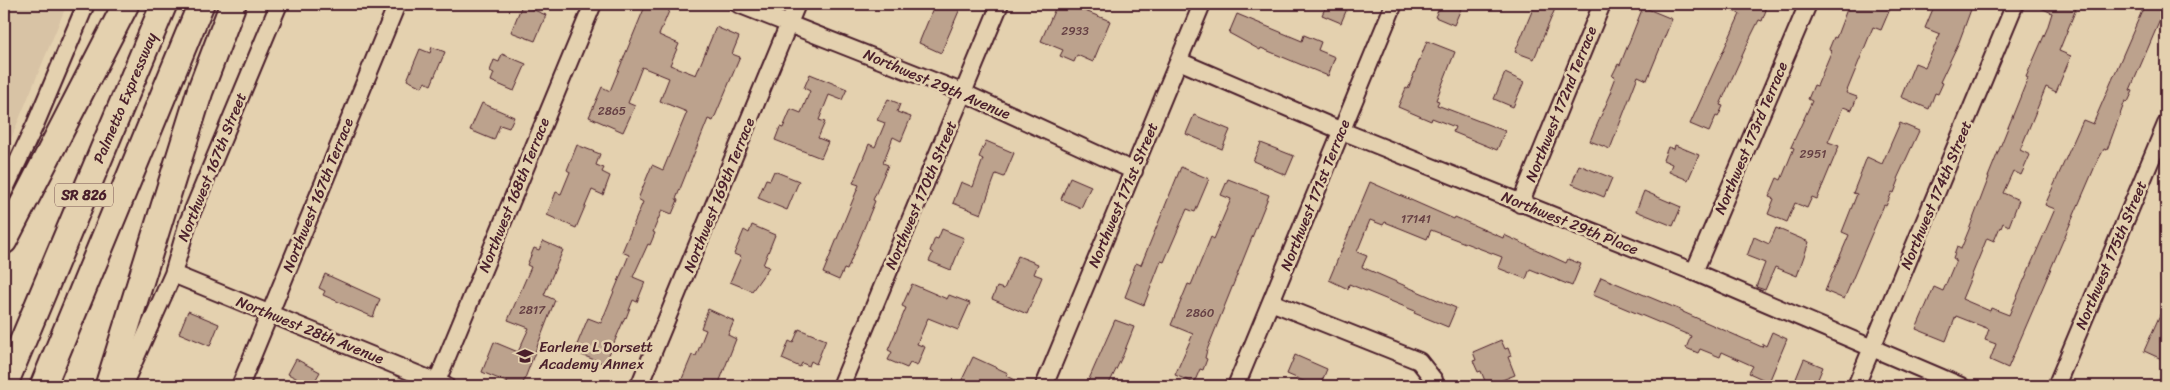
<svg xmlns="http://www.w3.org/2000/svg" width="2170" height="390" font-family="Sriracha,sans-serif">
	<rect width="100%" height="100%" fill="#e4d1af"/>
	<filter id="ink" filterUnits="userSpaceOnUse"><feTurbulence type="fractalNoise" baseFrequency=".02" numOctaves="2"/><feDisplacementMap in="SourceGraphic" scale="10" xChannelSelector="R" yChannelSelector="G"/><feConvolveMatrix kernelMatrix="1 2 1 2 8 2 1 2 1" color-interpolation-filters="sRGB"/></filter>
	<g filter="url(#ink)">
		<path fill="#d8c3a5" d="M4 4H67L5 153 4 152Z"/>
		<path fill="#bca28d" stroke="#4a1f2b" d="M646 4H672L659 35 679 44 670 65 696 75 716 27 739 37 732 54 740 57 713 121 708 119 676 199 678 200 672 214 662 210 653 232 655 233 650 245 648 244 633 277 645 282 637 302 633 300 626 318 625 317 605 364 574 352 588 318 601 323 629 255 622 252 643 202 638 199 652 165 663 170 687 112 660 101 669 78 642 67 628 103 635 106 623 132 589 117 602 87 610 91Z
			M935 4H962L941 53 919 43Z
			M1057 4H1068L1110 21 1093 62 1077 55 1074 62 1060 56 1063 50 1041 41Z
			M1327 4H1349L1341 23 1322 15Z
			M1441 4H1463L1454 25 1435 17Z
			M1535 4H1557L1534 59 1515 52Z
			M1717 4H1766L1764 9 1766 10 1762 21 1759 20 1751 36 1720 105 1723 106 1718 117 1716 116 1709 132 1690 124 1740 14Z
			M1849 4H1888L1887 8 1890 9 1881 30 1873 27 1846 93 1857 97 1852 110 1843 107 1828 142 1839 146 1817 199 1812 197 1807 208 1795 203 1787 222 1768 214 1774 199 1769 197 1777 178 1781 180 1794 148 1791 147 1812 101 1808 99 1814 85 1817 86 1832 50 1829 49 1834 37 1836 38Z
			M1935 4H1973L1959 42 1940 82 1943 83 1938 94 1935 93 1929 109 1901 97 1915 63 1925 67 1940 34 1925 28Z
			M2032 4H2078L2059 51 2071 56 2056 92 2046 87 2020 150 2030 155 2021 175 2013 171 2003 193 2019 200 2009 226 2003 223 2001 228 2000 227 1994 241 1987 238 1962 299 1990 311 1991 308 2009 315 2055 209 2045 205 2083 120 2093 124 2145 4H2166V6L2130 90 2133 91 2128 102 2125 101 2107 150 2104 149 2096 164 2008 368 1990 360 1996 344 1985 340 1989 329 1956 316 1946 341 1916 329 1934 287 1943 291 1956 260 1953 258 1957 247 1961 249 1970 227 1989 177H1988L2028 78 2026 77 2047 29 2052 13Z
			M522 5 546 15 535 41 511 32Z
			M1643 7 1672 19 1647 80 1638 76 1610 149 1590 141 1612 91 1610 90 1615 77 1612 76 1618 64 1620 65Z
			M1237 14 1302 41 1304 35 1321 42 1318 50 1335 57 1328 76 1261 48 1260 50 1229 33Z
			M1427 41 1455 52 1436 100 1439 101 1437 105 1505 131 1497 150 1453 132 1455 127 1432 118 1431 121 1398 107 1406 88 1408 89Z
			M432 47 445 52 431 85 425 82 422 87 407 80 420 49 430 53Z
			M502 54 526 64 514 91 491 81 494 73 490 71 494 60 499 62Z
			M1505 73 1524 82 1513 107 1494 99Z
			M810 74 847 89 842 100 829 95 819 120 825 122 818 138 828 142 821 158 775 140 780 127 783 128 791 109 801 113 810 91 804 88Z
			M888 99 900 104 897 112 911 117 901 141 893 137 883 163 888 165 873 200 875 201 847 270 844 269 839 280 823 273 859 185 853 183 869 144 875 147 885 123 877 120Z
			M482 103 514 117 509 128 500 125 494 140 470 130Z
			M1194 115 1230 130 1222 149 1186 134Z
			M1900 123 1919 131 1897 179 1899 180 1894 193 1892 192 1886 206 1884 205 1844 299 1825 291 1849 235 1842 232 1857 194 1853 193 1867 157 1882 164Z
			M986 141 1014 153 1004 177 996 174 981 214 953 203 961 182 973 187 983 159 979 157Z
			M1261 143 1294 156 1286 175 1253 161Z
			M577 145 600 154 596 165 604 168 602 172 610 176 603 195 592 190 576 228 547 215 556 192 561 194 570 172 567 170Z
			M1675 145 1699 155 1688 180 1669 172 1672 164 1663 160 1668 147 1674 149Z
			M1579 165 1612 178 1604 197 1572 184Z
			M1181 167 1209 179 1195 212 1187 209 1164 262 1161 261 1144 305 1125 297 1131 281 1129 280 1136 263 1141 265Z
			M774 171 799 181 787 210 758 198 766 179 770 180Z
			M1070 177 1091 186 1081 208 1061 199Z
			M1228 179 1269 195 1207 350 1205 358 1207 359 1203 370 1200 369 1194 383 1175 375 1193 334 1171 325 1188 284 1191 285 1211 237 1214 239 1231 199 1221 195Z
			M1370 182 1454 219 1455 217 1503 238 1504 235 1566 263 1568 259 1581 264 1572 286 1530 269 1526 279 1498 268 1502 257 1431 230 1427 239 1385 222 1383 225 1370 220 1357 252 1367 256 1362 267 1456 308 1448 327 1414 313 1415 311 1349 284 1348 289 1329 280Z
			M1644 191 1681 207 1673 226 1636 211Z
			M752 225 775 235 763 265 769 267 752 291 730 282 741 257 734 254 744 230 749 233Z
			M1776 228 1809 242 1797 276 1775 267 1765 290 1756 287 1765 263 1747 256 1754 237 1769 244Z
			M942 229 964 238 951 270 929 261 933 253 930 251 935 238 938 239Z
			M543 241 563 250 544 295 555 300 522 386H516L482 372 494 342 518 352 529 328 508 320 531 267 527 265 534 248 539 250Z
			M1018 256 1038 264 1034 274 1042 277 1027 314 992 299 997 287 1004 289Z
			M325 274 380 299 373 317 323 295 325 291 319 288Z
			M1601 277 1683 311V312L1762 347 1763 344 1766 346 1772 332 1787 339 1769 382 1749 373 1753 366 1722 352 1720 357 1700 349 1698 353 1686 348 1691 336 1593 295Z
			M912 284 947 299 949 295 970 303 958 330 928 318 917 344 925 347 917 366 910 363 907 368 888 360 892 352 888 350 906 308 902 306Z
			M2166 301V361L2144 351Z
			M708 309 734 321 728 335 736 339 719 383 714 381 712 386H679L692 355 696 356 706 330 701 328Z
			M188 311 219 324 210 346 179 333Z
			M1115 320 1134 327 1123 355 1108 386H1086Z
			M799 329 826 340 816 364 811 361 809 366 802 363 800 367 782 359 789 341 793 343Z
			M1501 340 1505 349 1508 348 1511 356 1508 357 1515 375 1487 386 1481 371 1478 372 1473 361 1476 360 1473 352Z
			M1295 355 1327 369 1320 386H1315L1287 374Z
			M973 357 1008 373 1007 376 1028 386H959Z
			M296 359 320 372 312 386 288 374Z
			M1804 359 1823 367 1815 386H1793Z"/>
		<g fill="none" stroke-linecap="round" stroke-linejoin="round">
			<g stroke="#4a1f2b" stroke-width="20">
				<path id="minor" d="M738 4 964 93 1134 171
					M1179 61 1342 131 1694 272 1961 386
					M4 191 35 125 86 4
					M1520 204 1602 4
					M1694 272 1808 4
					M173 274 446 386
					M1271 302 1419 361 1434 380 1435 386
					M123 386 173 274 188 222 279 4
					M240 386 397 4
					M435 386 593 4
					M639 386 797 4
					M841 386 1000 4
					M1044 386 1202 4
					M1236 386 1394 4
					M1856 386 2015 4
					M2056 386 2166 124"/>
			</g>
			<g stroke="#4a1f2b" stroke-width="29">
				<path id="highway" d="M4 241 126 4
					M4 386 164 4
					M43 386 201 4
					M108 386 200 91 233 4"/>
			</g>
			<use href="#minor" stroke="#e4d1af" stroke-width="16"/>
			<use href="#highway" stroke="#e4d1af" stroke-width="25"/>
		</g>
	</g>
	<defs>
		<g id="school-bare" transform="scale(1.35)"><path d="M0-5L7-2L0 1L-7-2ZM-4 1L0 2.5L4 1V4Q0 6-4 4Z" fill="#4a1f2b" stroke="#e4d1af" stroke-width="2.5" paint-order="stroke"/></g>
	</defs>
	<g fill-rule="evenodd">
		<use href="#school-bare" x="525" y="356"/>
	</g>
	<g text-anchor="middle" dominant-baseline="central" stroke-width="5" stroke-linejoin="round" paint-order="stroke">
		<g font-size="12" fill="#664044">
			<text x="1075" y="31">2933</text>
			<text x="612" y="111">2865</text>
			<text x="1813" y="154">2951</text>
			<text x="1416" y="219">17141</text>
			<text x="532" y="310">2817</text>
			<text x="1200" y="313">2860</text>
		</g>
		<rect fill="#e4d1af" stroke="#785453" stroke-width="1" x="55" y="183.5" width="58" height="23" rx="4"/>
		<g font-size="14" font-weight="bold" fill="#4a1f2b">
			<text x="84" y="195">SR 826</text>
		</g>
		<g font-size="15" fill="#4a1f2b" stroke="#e4d1af">
			<text transform="translate(937 84) rotate(23)">Northwest 29th Avenue</text>
			<text transform="translate(125 98) rotate(-67)">Palmetto Expressway</text>
			<text transform="translate(1561 104) rotate(-68)">Northwest 172nd Terrace</text>
			<text transform="translate(1751 138) rotate(-67)">Northwest 173rd Terrace</text>
			<text transform="translate(212 167) rotate(-68)">Northwest 167th Street</text>
			<text transform="translate(318 195) rotate(-68)">Northwest 167th Terrace</text>
			<text transform="translate(514 195) rotate(-68)">Northwest 168th Terrace</text>
			<text transform="translate(719 195) rotate(-68)">Northwest 169th Terrace</text>
			<text transform="translate(921 195) rotate(-67)">Northwest 170th Street</text>
			<text transform="translate(1123 195) rotate(-67)">Northwest 171st Street</text>
			<text transform="translate(1315 195) rotate(-68)">Northwest 171st Terrace</text>
			<text transform="translate(1936 195) rotate(-67)">Northwest 174th Street</text>
			<text transform="translate(1570 223) rotate(22)">Northwest 29th Place</text>
			<text transform="translate(2111 255) rotate(-67)">Northwest 175th Street</text>
			<text transform="translate(310 330) rotate(22)">Northwest 28th Avenue</text>
		</g>
		<g font-size="15" fill="#4a1f2b" stroke="#e4d1af" text-anchor="start">
			<text x="539" y="347">Earlene L Dorsett<tspan x="539" dy="17">Academy Annex</tspan></text>
		</g>
	</g>
	<rect width="2170" height="390" fill="none" stroke="#e4d1af" stroke-width="20"/>
	<rect x="10" y="10" width="2150" height="370" fill="none" stroke="#4a1f2b" stroke-width="2" filter="url(#ink)"/>
</svg>
